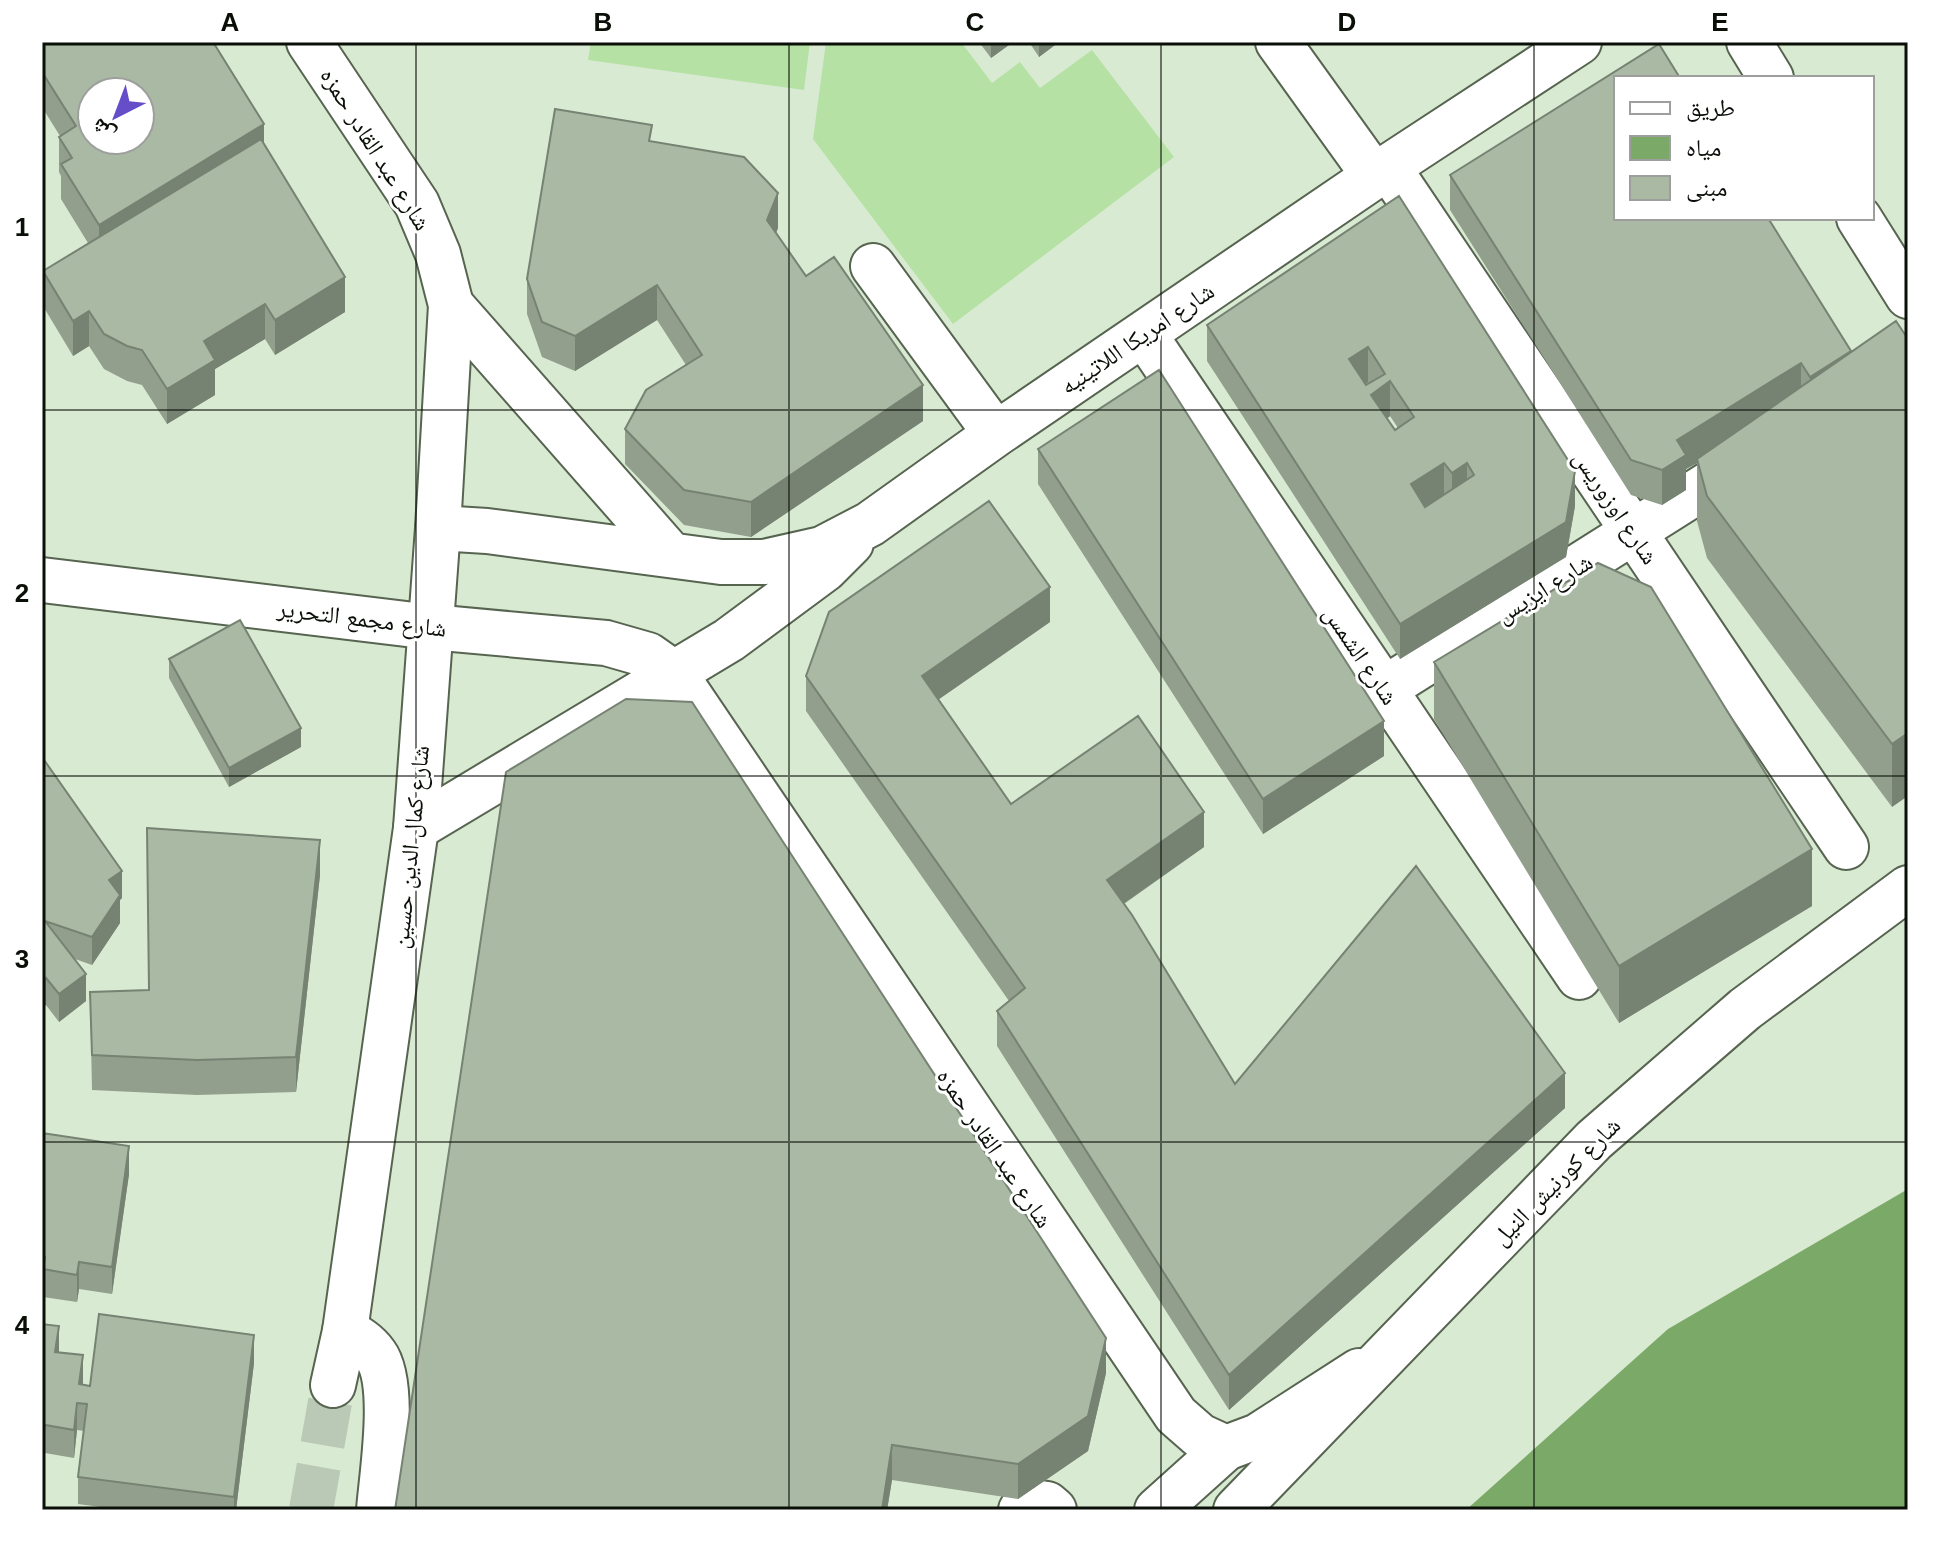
<svg xmlns="http://www.w3.org/2000/svg" width="1950" height="1552" font-family="Helvetica,'Noto Naskh Arabic',sans-serif">
	<rect width="100%" height="100%" fill="#d9ead3"/>
	<path fill="#b6e1a5" d="M591 42H810L804 90 588 60Z
		M826 42H961L992 83 1020 62 1040 88 1092 50 1174 157 953 324 813 139Z"/>
	<path fill="#7ba968" d="M1908 1189V1510H1466L1668 1329Z"/>
	<g fill="none" stroke-linecap="round" stroke-linejoin="round">
		<path stroke="#bac9b5" stroke-width="44" stroke-dasharray="44 22" stroke-linecap="butt" d="M311 1510 333 1385"/>
		<g stroke="#566450" stroke-width="48">
			<path id="minor" d="M1278 42 1375 177
				M1749 42 1771 78
				M1388 167 1846 847
				M1859 218 1908 296
				M873 266 996 434
				M451 305 671 555
				M1144 334 1579 977
				M438 528 487 531 721 562H764L822 549 870 524 996 434 1388 167 1579 42
				M42 580 431 627 606 643 648 655 675 674 1176 1415 1200 1436 1226 1448 1258 1436 1359 1371
				M1384 689 1747 460
				M416 828 729 640 825 569 851 543
				M345 1331C357 1337 367 1343 375 1354 397 1383 382 1472 379 1510
				M1021 1510 1033 1502 1047 1504 1054 1510"/>
		</g>
		<g stroke="#566450" stroke-width="48">
			<path id="major" d="M1157 1510 1226 1448"/>
		</g>
		<g stroke="#566450" stroke-width="48">
			<path id="highway" d="M309 42 417 204 438 254 451 305 438 528 416 828 345 1331 333 1385
				M1236 1510 1594 1140 1745 1009 1908 888"/>
		</g>
		<use href="#minor" stroke="#fff" stroke-width="44"/>
		<use href="#major" stroke="#fff" stroke-width="44"/>
		<use href="#highway" stroke="#fff" stroke-width="44"/>
	</g>
	<path fill="#919f8c" fill-rule="evenodd" d="M42 42 264 144 345 312 275 355 265 339 215 369V395L167 424 142 385 127 381 104 369 89 346 73 356 43 306V271L88 243 61 199V176L59 172V137L60 136 42 107Z
		M979 42H1013L991 58Z
		M1029 42H1059L1039 57Z
		M652 141 778 228 776 233 806 276 923 421 751 537 684 525 625 464V429L686 365 657 320 575 371 542 357 527 314V279Z
		M1450 175 1851 352 1896 321 1892 807 1707 558 1697 521V463L1686 469V490L1662 505 1631 495 1450 210Z
		M1399 196 1575 506 1566 557 1400 659 1207 361V325ZM1390 416 1398 428 1395 430 1387 419Z
		M1038 449 1384 756 1263 834 1038 484Z
		M1050 622 939 699 1011 804 1204 847 1124 904 1235 1084 1565 1108 1229 1410 997 1046V1011L1009 1001 806 711V676Z
		M169 659 301 747 229 787 169 678Z
		M1434 662 1812 906 1619 1023 1434 719Z
		M42 757 122 898 120 900V923L92 965 75 959 86 1001 59 1022 46 1005 42 1008Z
		M320 875 296 1092 197 1095 92 1090 90 992 149 990Z
		M42 1133 129 1174 112 1294 79 1289 77 1302 43 1297Z
		M42 1324 59 1352 83 1385 90 1386 254 1363 236 1510H123L78 1504V1477L84 1431 77 1430 74 1458 45 1453 42 1471Z
		M1106 1373 1088 1451 1018 1499 892 1480 887 1510H395Z"/>
	<path fill="#768272" d="M991 42H1013L991 58Z
		M1039 42H1059L1039 57Z
		M264 124V159L99 260V225Z
		M778 193V228L767 255V220Z
		M345 277V312L275 355V320Z
		M657 285V320L575 371V336Z
		M265 304V339L215 369V395L167 424V389L204 341Z
		M89 311V346L73 356V321Z
		M1368 347V382L1349 394V359Z
		M1851 351 1810 412V377Z
		M1801 363V398L1697 459V463L1686 469V490L1662 505V470L1677 440Z
		M1390 381V416L1371 430V395Z
		M923 385V421L751 537V502Z
		M1444 463V498L1411 519V484Z
		M1467 463V499L1452 508V473Z
		M1575 471V506L1566 557 1400 659V624Z
		M1050 587V622L922 711V676Z
		M1384 721V756L1263 834V799Z
		M301 728V747L229 787V768Z
		M1908 733V796L1892 807V744Z
		M1204 812V847L1107 915V880Z
		M320 840V875L296 1092V1057Z
		M1812 849V906L1619 1023V966Z
		M122 871V898L120 900V923L92 965V937L109 880Z
		M86 974V1001L59 1022V994Z
		M46 978V1005L42 1008V981Z
		M1565 1073V1108L1229 1410V1375Z
		M129 1146V1174L112 1294V1267Z
		M79 1262V1289L77 1302V1275Z
		M59 1326V1354L55 1352Z
		M254 1335V1363L236 1510H234V1497Z
		M1106 1338V1373L1088 1451 1018 1499V1464Z
		M83 1355V1383L80 1403 79 1384Z
		M77 1403V1430L74 1458V1430Z
		M45 1425V1453L42 1471V1444Z
		M892 1445V1480L887 1510H882Z"/>
	<path fill="#a9b9a3" stroke="#768272" stroke-width="2" fill-rule="evenodd" d="M42 42H213L264 124 99 225 61 164 72 158 59 137 76 126 42 72ZM92 92H140V140H92Z
		M1659 44 1680 78H1616V218H1768L1851 351 1810 377 1801 363 1677 440 1686 455 1662 470 1631 460 1450 175Z
		M555 109 652 125 649 141 744 157 778 193 767 220 806 276 834 257 923 385 751 502 684 490 625 429 646 390 702 355 657 285 575 336 542 322 527 279Z
		M261 139 345 277 275 320 265 304 204 341 215 360 167 389 142 350 127 346 104 334 89 311 73 321 43 271Z
		M1399 196 1575 471 1566 522 1400 624 1207 325ZM1368 347 1385 374 1366 385 1349 359ZM1390 381 1414 417 1395 430 1371 395ZM1444 463 1452 473 1467 463 1474 475 1425 507 1411 484Z
		M1896 321 1908 339V733L1892 744 1707 496 1697 459Z
		M1159 370 1384 721 1263 799 1038 449Z
		M989 501 1050 587 922 676 1011 804 1138 716 1204 812 1107 880 1132 915 1235 1084 1416 866 1565 1073 1229 1375 997 1011 1025 988 806 676 829 612Z
		M1598 563 1651 587 1812 849 1619 966 1434 662Z
		M240 620 301 728 229 768 169 659Z
		M626 699 692 702 1106 1338 1088 1416 1018 1464 892 1445 882 1510H395L506 772Z
		M42 757 122 871 109 880 120 895 92 937 45 921 86 974 59 994 46 978 42 981Z
		M147 828 320 840 296 1057 197 1060 92 1055 90 992 149 990Z
		M42 1133 129 1146 112 1267 79 1262 77 1275 43 1269 45 1257 42 1256Z
		M99 1314 254 1335 234 1497 78 1477 87 1404 77 1403 74 1430 45 1425 42 1444V1324L59 1326 55 1352 83 1355 79 1384 90 1386Z"/>
	<path fill="none" stroke="#0a0f08" stroke-width="2" stroke-opacity="0.55" d="M416 42V1510M789 42V1510M1161 42V1510M1534 42V1510M42 410H1908M42 776H1908M42 1142H1908"/>
	<g text-anchor="middle" dominant-baseline="central" stroke-width="6" stroke-linejoin="round" paint-order="stroke">
		<g font-size="24" fill="#0a0f08" stroke="#fff">
			<text transform="translate(376 149) rotate(58)">شارع عبد القادر حمزه</text>
			<text transform="translate(1137 338) rotate(-34)">شارع امريكا اللاتينيه</text>
			<text transform="translate(1616 507) rotate(56)">شارع اوزوريس</text>
			<text transform="translate(1544 588) rotate(-32)">شارع ايزيس</text>
			<text transform="translate(362 618) rotate(7)">شارع مجمع التحرير</text>
			<text transform="translate(1361 655) rotate(56)">شارع الشمس</text>
			<text transform="translate(410 847) rotate(-84)">شارع كمال الدين حسين</text>
			<text transform="translate(995 1148) rotate(56)">شارع عبد القادر حمزه</text>
			<text transform="translate(1556 1181) rotate(-45)">شارع كورنيش النيل</text>
		</g>
	</g>
	<rect width="1950" height="1552" fill="none" stroke="#ffffff" stroke-width="88"/>
	<rect x="1614" y="76" width="260" height="144" fill="#ffffff" stroke="#9d9f9c" stroke-width="2"/>
	<rect x="1630" y="102" width="40" height="12" fill="#ffffff" stroke="#9d9f9c" stroke-width="2"/>
	<text x="1686" y="116" font-size="24" fill="#0a0f08">طريق</text>
	<rect x="1630" y="136" width="40" height="24" fill="#7ba968" stroke="#9d9f9c" stroke-width="2"/>
	<text x="1686" y="156" font-size="24" fill="#0a0f08">مياه</text>
	<rect x="1630" y="176" width="40" height="24" fill="#a9b9a3" stroke="#9d9f9c" stroke-width="2"/>
	<text x="1686" y="196" font-size="24" fill="#0a0f08">مبنى</text>
	<g transform="translate(116 116) rotate(222)"><circle r="38" fill="#ffffff" stroke="#9d9f9c" stroke-width="2"/>
	<path d="M0-6L14 30L0 20L-14 30Z" fill="#654ec7"/>
	<text y="-12" font-size="22" font-weight="bold" text-anchor="middle" fill="#0a0f08">ش</text>
	</g>
	<rect x="44" y="44" width="1862" height="1464" fill="none" stroke="#0a0f08" stroke-width="3"/>
	<g font-size="26" text-anchor="middle" font-weight="bold" fill="#0a0f08">
		<text x="230" y="31">A</text>
		<text x="603" y="31">B</text>
		<text x="975" y="31">C</text>
		<text x="1347" y="31">D</text>
		<text x="1720" y="31">E</text>
		<text x="22" y="236">1</text>
		<text x="22" y="602">2</text>
		<text x="22" y="968">3</text>
		<text x="22" y="1334">4</text>
	</g>
</svg>
